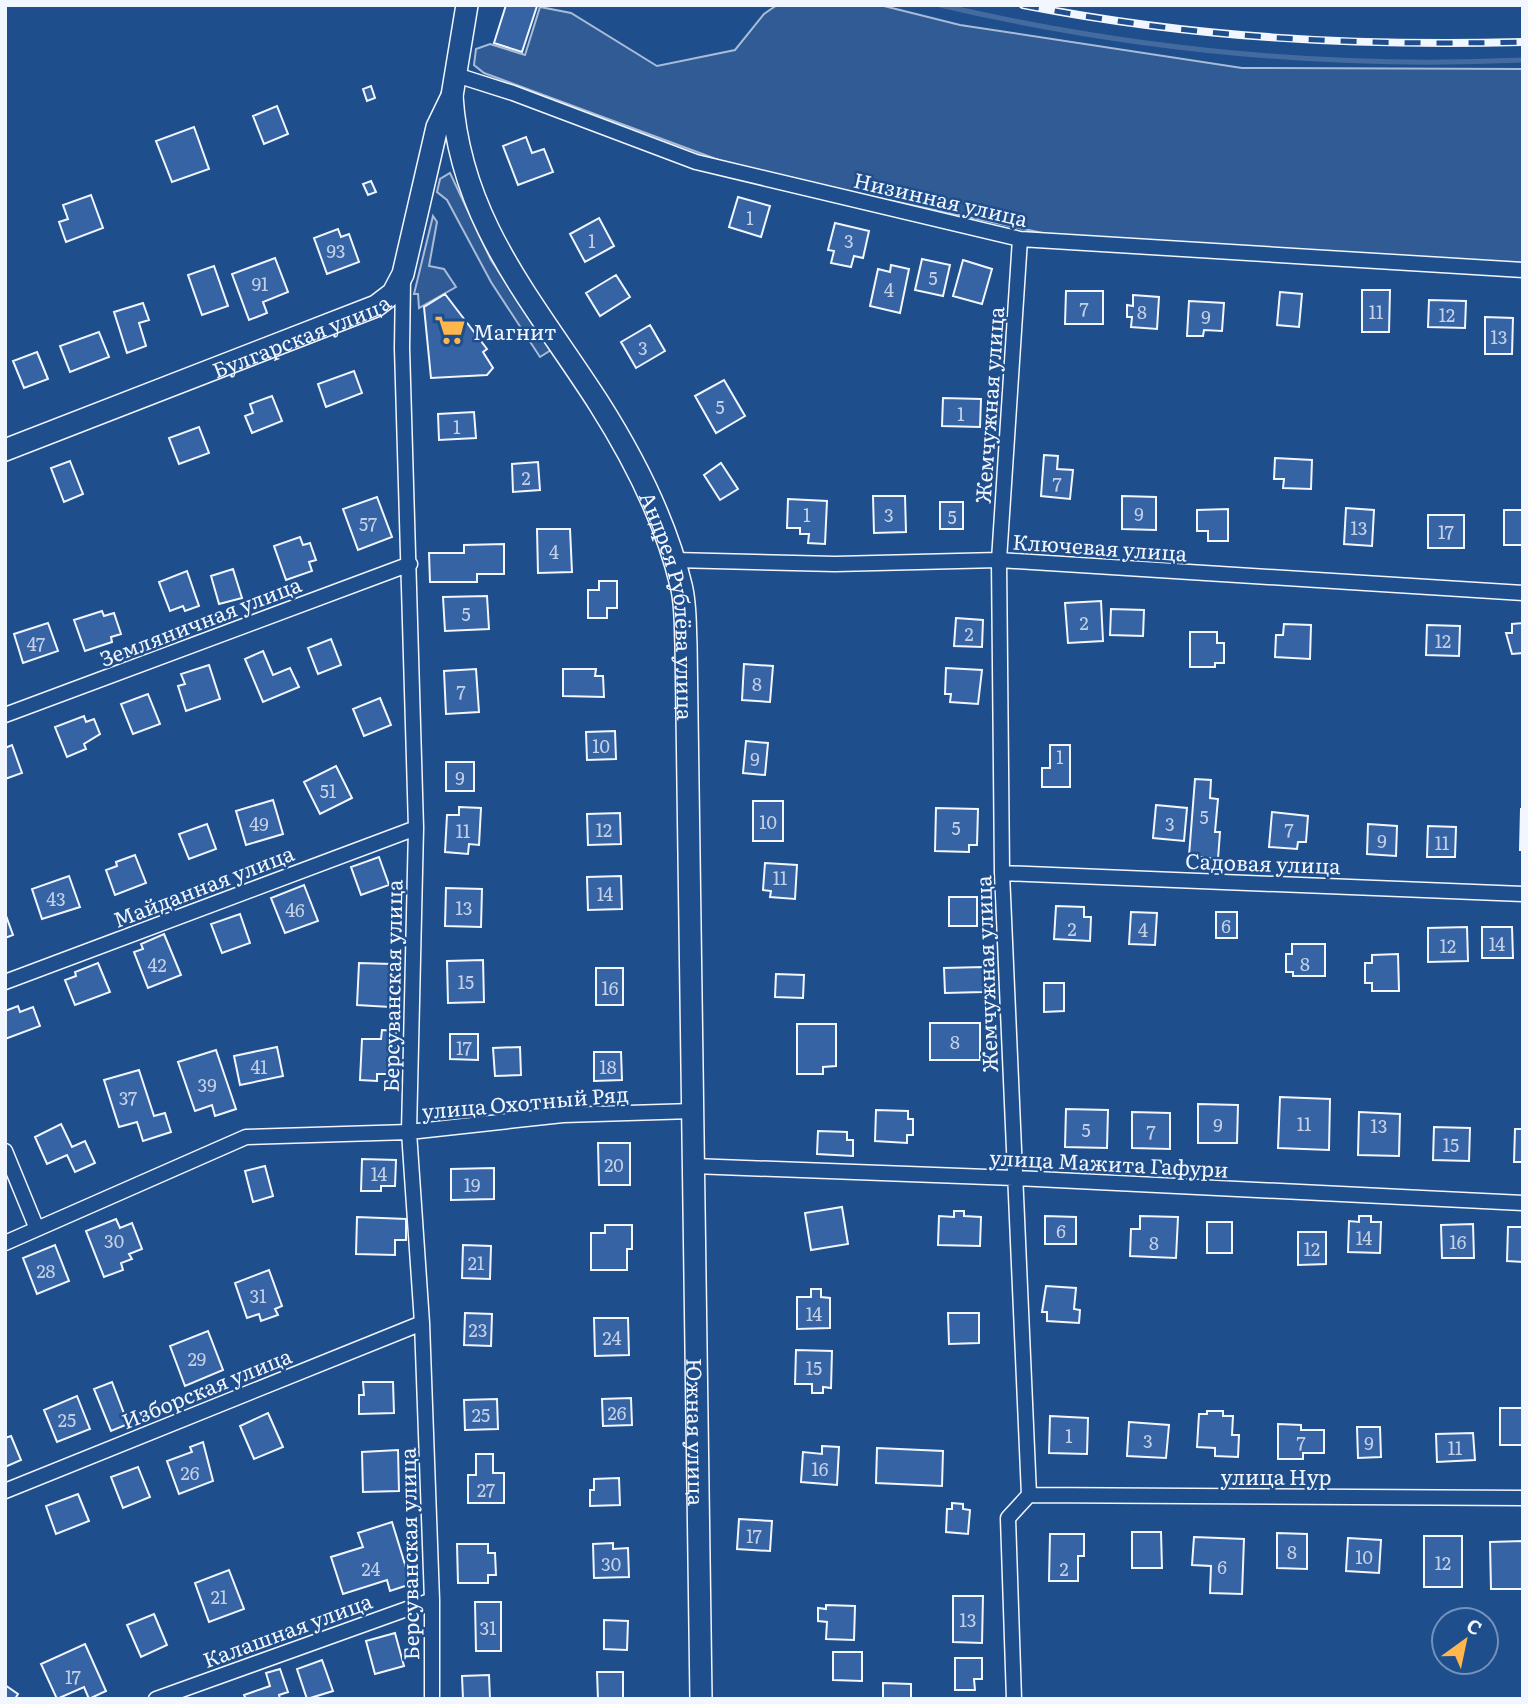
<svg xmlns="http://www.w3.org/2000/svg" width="1528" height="1704" font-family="Literata,serif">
	<rect width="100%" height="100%" fill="#1f4e8c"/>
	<path fill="#305b95" stroke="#a8bbd7" stroke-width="2" d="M777 5H880L960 25 1242 68 1523 69V267L1061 237 743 169 484 73 474 65 476 49 490 44 525 55 540 7 571 13 657 66 735 50 764 14Z
		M450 173 491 260 551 350 540 357 491 282 447 200 437 192 440 179Z
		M433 216 437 222 429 266 444 269 456 287 419 308 418 294H414Z"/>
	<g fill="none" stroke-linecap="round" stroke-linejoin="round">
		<path stroke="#446ba0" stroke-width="5" d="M940 5C1133 50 1325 69 1523 60"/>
	</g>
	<path fill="#3563a3" stroke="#f2f6ff" stroke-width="2" d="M506 5 537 6 522 52 494 43Z
		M371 86 375 98 367 101 363 89Z
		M277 106 288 134 264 144 253 116Z
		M194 127 209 169 172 182 156 141Z
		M526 137 532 153 544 149 553 172 518 185 503 146Z
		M371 181 376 192 368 195 363 184Z
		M91 195 103 228 66 242 59 222 68 219 63 205Z
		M738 197 770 206 761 237 729 227Z
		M599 218 614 246 585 262 570 234Z
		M835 223 869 231 863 258 854 256 851 267 831 263 834 251 828 250Z
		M338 229 341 237 349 234 359 262 327 274 314 238Z
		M275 258 288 292 263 302 267 313 249 320 232 274Z
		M922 259 950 265 943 296 915 290Z
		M963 260 992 269 982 304 953 296Z
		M891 265 909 269 900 313 870 306 878 269 890 272Z
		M214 266 228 306 202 315 188 275Z
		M616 275 630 297 600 316 586 293Z
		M1362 290H1390L1389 332H1362Z
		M1066 291H1103V324H1065Z
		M1280 292 1302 294 1299 327 1277 325Z
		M445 294 487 349 483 352 493 368 487 375 431 378 424 307Z
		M1133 295 1159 297 1157 329 1131 327 1132 317H1127V305L1133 306Z
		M1429 300 1466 301 1465 328 1428 327Z
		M1189 301 1224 303 1222 331 1204 330 1203 336H1187Z
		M143 303 149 320 139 323 146 346 127 353 114 312Z
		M1485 317 1513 318 1512 354H1485Z
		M650 325 665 351 636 368 621 342Z
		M99 332 109 357 70 372 60 346Z
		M37 352 48 379 24 388 13 361Z
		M354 371 362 393 326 407 318 384Z
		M724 380 745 416 716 433 695 396Z
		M272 396 282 421 252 433 245 416 253 413 250 404Z
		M943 398 981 399 980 427 942 426Z
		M474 412 476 438 439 440 438 414Z
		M199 427 209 453 179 464 169 438Z
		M1044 455 1058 456 1057 469 1073 470 1070 499 1041 496Z
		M1275 458 1312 460 1311 489 1283 488 1284 479H1274Z
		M70 461 83 494 64 502 51 468Z
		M538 462 540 490 513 492 512 464Z
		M721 463 738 489 720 500 704 475Z
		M873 496H905L906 532 874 533Z
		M1122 496 1156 497V530L1122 529Z
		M377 497 392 537 358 550 343 509Z
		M788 499 827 501 825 544 808 543 809 534H800V528H787Z
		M940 502H963V529H940Z
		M1346 508 1374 510 1372 546 1344 544Z
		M1228 509V541H1208V531H1197V510Z
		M1504 510H1523V545H1504Z
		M1428 515H1464V548H1428Z
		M537 529H570L572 572 538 573Z
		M300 537 303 545 310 543 316 560 309 562 312 571 286 580 274 546Z
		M504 544V574H477V582H430L429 553H464V545Z
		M233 569 242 598 219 604 211 576Z
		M187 571 199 606 185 611 183 606 170 611 159 582Z
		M599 581H617V608H607V618H588V590H599Z
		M487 596 489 629 445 631 443 597Z
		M1101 601 1103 641 1068 643 1065 603Z
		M1111 609 1144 610 1143 636 1110 635Z
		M102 611 104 616 114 613 121 634 111 637 112 642 85 651 74 620Z
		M956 618 983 620 982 647 954 646Z
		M48 623 58 651 23 663 14 634Z
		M1523 623V653L1512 654 1506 633H1512V624Z
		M1284 624 1311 625 1310 659 1275 657 1276 635H1283Z
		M1427 625 1460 626 1459 656 1426 655Z
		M1190 632H1217V643H1224V663H1215V667H1190Z
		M331 639 341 665 318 674 308 648Z
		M263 651 273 675 290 668 299 687 263 702 245 659Z
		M744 664 773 666 770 702 742 700Z
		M209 665 220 699 186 711 178 686 185 684 181 674Z
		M946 668 982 670 978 704 950 702 951 694H945Z
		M476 669 479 712 446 714 444 671Z
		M563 669H596L595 676H603L604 697 563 696Z
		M148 694 160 724 133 734 121 704Z
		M380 698 391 725 364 736 353 709Z
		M84 716 86 722 94 719 100 734 84 744 86 749 67 757 55 727Z
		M615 731 616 759 587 760 586 732Z
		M746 741 768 743 765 775 743 773Z
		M12 745 22 773 5 779V748Z
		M1050 745H1070V787H1042V768H1050Z
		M446 762H474V791H446Z
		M336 766 352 798 320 814 304 782Z
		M1195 779 1211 780 1210 798 1218 799 1215 832H1220L1218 859 1189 856Z
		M273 800 283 834 246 845 236 811Z
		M753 801H783V841H753Z
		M1156 805 1187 808 1184 841 1153 838Z
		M459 807 481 808 479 845 469 844 468 854 445 852 447 815H459Z
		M936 808 978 809 977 845H969V852L935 851Z
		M1521 809H1523V850H1520Z
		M1272 812 1308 816 1306 842H1298L1297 849 1269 847Z
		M620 813 621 844 588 845 587 814Z
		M207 824 216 849 189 859 179 834Z
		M1368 824 1397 826 1396 856 1367 854Z
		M1428 826 1456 827 1455 857H1427Z
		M135 855 146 883 115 895 106 870 117 866 116 862Z
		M379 857 389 885 361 895 351 867Z
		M765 863 797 865 795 899 770 897 771 891 763 890Z
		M69 876 80 907 42 919 32 889Z
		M621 876 622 909 588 910 587 877Z
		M304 885 318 921 285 933 271 898Z
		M446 888 482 889 481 927 445 926Z
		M949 897H977V926H949Z
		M1056 906 1084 907V917H1091L1090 941 1054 939Z
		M1131 912 1157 913 1155 945 1129 944Z
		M1216 912H1237V938H1216Z
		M5 913 13 935 5 938Z
		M240 914 250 943 222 953 211 924Z
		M1467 927 1468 961 1428 962V928Z
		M1482 927H1512L1513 958H1482Z
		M164 934 181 975 148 988 134 952 143 949 141 944Z
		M1292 944H1325V976H1293V972H1286V954H1292Z
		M1398 954 1399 991H1372V983H1365V963H1372V955Z
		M483 960 484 1002 448 1003 447 961Z
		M98 963 110 992 75 1005 65 980 76 976 75 972Z
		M359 963 391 964 390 1007 357 1005Z
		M983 967V992L945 993 944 968Z
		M596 968H623V1005H596Z
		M776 974 804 975 803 998 775 997Z
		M1044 983H1064V1011L1044 1012Z
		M18 1006 20 1012 33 1007 40 1026 5 1039V1011Z
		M930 1023H980V1060H930Z
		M797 1024H836V1066L823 1067V1074H797Z
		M382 1030 396 1031 395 1074H377V1081L360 1080 362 1039H381Z
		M450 1034H478V1060L450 1059Z
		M277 1047 283 1076 240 1085 234 1056Z
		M520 1047 521 1075 495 1076 493 1048Z
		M216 1050 236 1109 215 1116 212 1105 195 1111 178 1062Z
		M594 1052H621L622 1080 594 1081Z
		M139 1070 154 1116 165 1113 171 1132 143 1141 137 1122 119 1127 104 1080Z
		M1280 1097 1330 1099 1329 1150 1278 1148Z
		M1198 1104 1238 1105 1237 1143H1198Z
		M1066 1109 1108 1110 1107 1148 1065 1147Z
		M876 1110 908 1111V1119H913V1135H907V1143L875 1141Z
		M1132 1112 1170 1113V1149L1132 1148Z
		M1359 1112 1400 1114 1399 1156 1358 1155Z
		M61 1124 72 1147 85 1141 95 1163 75 1172 67 1155 47 1164 35 1137Z
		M1434 1127 1470 1128 1469 1161 1433 1160Z
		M1515 1129H1523V1162H1514Z
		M818 1131 847 1132V1140H853V1156L817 1154Z
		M598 1143H630V1185H599Z
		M362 1159 396 1160 395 1186H381V1191H361Z
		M265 1166 273 1196 253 1202 245 1171Z
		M494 1168V1199L451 1200V1169Z
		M842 1207 848 1244 811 1250 805 1213Z
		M954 1211H964V1216L981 1217 980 1246 938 1245 939 1216 954 1217Z
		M1045 1216 1076 1217V1244H1045Z
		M1140 1216 1178 1217 1176 1258 1130 1256 1131 1229H1140Z
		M1359 1216H1371V1222H1381L1380 1253 1348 1252 1349 1221 1359 1222Z
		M357 1217 406 1219V1240H395V1255L356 1254Z
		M116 1219 120 1228 132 1223 142 1249 129 1254 132 1259 121 1263 123 1270 104 1277 86 1231Z
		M1207 1222H1232V1253H1207Z
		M1473 1224 1474 1258H1442L1441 1225Z
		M605 1225H632V1249H627V1270H591V1233H605Z
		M1508 1227H1523V1262L1507 1261Z
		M1298 1232H1326V1264L1298 1265Z
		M55 1245 69 1281 37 1294 23 1258Z
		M463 1245 491 1246 490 1279 462 1278Z
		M269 1270 282 1306 275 1309 278 1315 261 1321 259 1314 247 1318 235 1283Z
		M1046 1286 1076 1288 1074 1309 1080 1310 1079 1323 1047 1321V1312H1042Z
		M811 1289H821V1297L830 1298V1328L797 1329V1297H811Z
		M465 1313 492 1314 491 1346 464 1345Z
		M948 1313H979V1343L949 1344Z
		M594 1318H628L629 1355 595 1356Z
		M208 1331 223 1370 185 1386 170 1346Z
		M796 1350 832 1351 831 1388 823 1387V1393H812V1384H795Z
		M112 1382 128 1424 111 1431 94 1389Z
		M363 1382H393L394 1413 359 1414V1395H364Z
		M77 1396 90 1429 57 1442 44 1410Z
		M631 1398 632 1425 603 1426 602 1399Z
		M497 1399 498 1429 465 1430 464 1400Z
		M1500 1408H1523V1445H1500Z
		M1207 1411H1223V1416H1233L1232 1435H1239L1238 1457 1215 1456V1448L1197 1447 1199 1414H1207Z
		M268 1413 283 1447 254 1459 240 1426Z
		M1050 1416 1088 1418 1087 1454 1049 1453Z
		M1129 1422 1169 1425 1166 1458 1127 1456Z
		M1278 1424 1301 1425V1430H1324V1453H1303V1459H1278Z
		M1357 1427H1380L1381 1457 1358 1458Z
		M1473 1433 1475 1460 1437 1462 1436 1434Z
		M11 1436 21 1460 5 1467V1438Z
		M203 1442 213 1481 179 1494 167 1461 192 1452 190 1447Z
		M822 1446 839 1447 837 1485 801 1482 803 1452 822 1454Z
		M877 1448 943 1451 942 1486 876 1483Z
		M398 1450 399 1491 363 1492 362 1452Z
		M476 1454H493V1473H504V1503H468V1475H476Z
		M138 1467 150 1497 123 1508 111 1477Z
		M619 1478 620 1505 590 1506V1490H594V1479Z
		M78 1494 89 1521 56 1534 46 1506Z
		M952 1503 963 1504V1509L970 1510 968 1534 946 1532 947 1509H952Z
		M739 1519 772 1521 770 1551 737 1549Z
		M392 1522 411 1584 390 1591 387 1580 343 1594 331 1557 363 1547 358 1533Z
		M1132 1532H1161L1162 1568H1132Z
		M1277 1533 1307 1534V1569L1277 1568Z
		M1050 1534H1084V1556H1078V1581H1049Z
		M1424 1536H1462V1587H1424Z
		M1194 1537 1244 1539 1242 1594 1210 1593 1211 1566 1192 1565Z
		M1348 1538 1381 1540 1379 1573 1346 1571Z
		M1523 1541V1589H1491L1490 1542Z
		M613 1543V1549L628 1548 629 1577 594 1578 593 1544Z
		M457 1544H488V1553H495L496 1575H488V1583H458Z
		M229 1570 244 1609 209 1622 195 1583Z
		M953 1596H983L982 1643 953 1642Z
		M475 1602H501V1651H476Z
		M826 1605 855 1606 854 1640 826 1639 827 1622 818 1621V1608L826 1609Z
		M154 1614 167 1645 141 1657 127 1625Z
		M604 1620 628 1621 627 1650 604 1649Z
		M395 1633 404 1666 375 1674 366 1641Z
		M85 1644 106 1691 89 1699 84 1687 57 1699 41 1664Z
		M833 1652H862V1681L833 1680Z
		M955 1658H982V1679H974L975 1690H955Z
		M322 1660 333 1691 307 1699 297 1669Z
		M280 1669 288 1692 279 1695 280 1699H246L244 1695 270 1686 266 1673Z
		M597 1672H623V1699H598Z
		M489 1675 490 1699H463L462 1676Z
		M883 1683 911 1684V1699H883Z
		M5 1685 18 1694 15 1699H5Z"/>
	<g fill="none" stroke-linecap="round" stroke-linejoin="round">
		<g stroke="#f2f6ff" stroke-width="17">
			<path id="street" d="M453 74 513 93 696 162 1020 239 1523 270
				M403 279 402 348 416 828 409 1132 422 1323 432 1600V1699
				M674 560 835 564 999 560 1523 593
				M5 715 410 564
				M1002 873 1523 894
				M5 982 416 828
				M5 1151 37 1229
				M693 1166 1014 1178 1523 1203
				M5 1243 246 1137 409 1132 563 1115 693 1111
				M5 1491 422 1323
				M1029 1495 1523 1498
				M156 1699 432 1600
				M1014 1699 1008 1518 1029 1495 1002 873 999 560 1020 239"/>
		</g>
		<g stroke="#f2f6ff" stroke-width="24">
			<g id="secondary">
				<path id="s1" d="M452 96C460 221 533 301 598 402 633 457 666 522 681 585 686 604 685 625 686 644L701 1699"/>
				<path id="s2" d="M5 450 376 306 393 293 403 274 437 127 452 96 467 5"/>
			</g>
		</g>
		<use href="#street" stroke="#1f4e8c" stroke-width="14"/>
		<use href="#secondary" stroke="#1f4e8c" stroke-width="21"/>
		<g stroke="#f2f6ff" stroke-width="8">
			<path id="rail" d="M1023 5C1193 38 1350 46 1523 42"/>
		</g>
		<use href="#rail" stroke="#1f4e8c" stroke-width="5" stroke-dasharray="16" stroke-linecap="butt"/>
	</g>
	<defs>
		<g id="supermarket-bare" transform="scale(2.415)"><path d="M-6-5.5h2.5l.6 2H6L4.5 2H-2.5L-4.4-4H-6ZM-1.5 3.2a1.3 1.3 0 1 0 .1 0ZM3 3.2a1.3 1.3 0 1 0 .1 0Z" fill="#ffb74d" stroke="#1f4e8c" stroke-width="2.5" paint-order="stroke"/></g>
	</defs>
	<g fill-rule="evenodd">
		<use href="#supermarket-bare" x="450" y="330"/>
	</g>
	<g text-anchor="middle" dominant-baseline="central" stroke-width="5" stroke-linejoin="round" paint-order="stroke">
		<g font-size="18" fill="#c3d1e8">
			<text x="750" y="217">1</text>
			<text x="592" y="240">1</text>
			<text x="849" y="240">3</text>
			<text x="336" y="250">93</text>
			<text x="933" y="277">5</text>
			<text x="260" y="283">91</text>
			<text x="889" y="289">4</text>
			<text x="1084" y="308">7</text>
			<text x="1142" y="311">8</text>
			<text x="1376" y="311">11</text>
			<text x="1447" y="314">12</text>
			<text x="1206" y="316">9</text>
			<text x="1499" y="336">13</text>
			<text x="643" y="347">3</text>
			<text x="720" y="406">5</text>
			<text x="961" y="413">1</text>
			<text x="457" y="426">1</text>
			<text x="526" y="477">2</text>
			<text x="1057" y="483">7</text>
			<text x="1139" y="513">9</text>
			<text x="807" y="514">1</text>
			<text x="889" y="514">3</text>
			<text x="952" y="516">5</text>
			<text x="368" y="523">57</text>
			<text x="1359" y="527">13</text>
			<text x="1446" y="531">17</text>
			<text x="554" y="551">4</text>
			<text x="466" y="613">5</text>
			<text x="1084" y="622">2</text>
			<text x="969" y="633">2</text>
			<text x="1443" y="640">12</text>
			<text x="36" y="643">47</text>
			<text x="757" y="683">8</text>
			<text x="461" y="691">7</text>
			<text x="601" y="745">10</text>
			<text x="1060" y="756">1</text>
			<text x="755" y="758">9</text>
			<text x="460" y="777">9</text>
			<text x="328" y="790">51</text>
			<text x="1204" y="816">5</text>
			<text x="768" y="821">10</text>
			<text x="259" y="823">49</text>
			<text x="1170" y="823">3</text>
			<text x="956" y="827">5</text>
			<text x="604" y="829">12</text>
			<text x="1289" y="829">7</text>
			<text x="463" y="830">11</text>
			<text x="1382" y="840">9</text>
			<text x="1442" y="842">11</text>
			<text x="780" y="877">11</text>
			<text x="605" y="893">14</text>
			<text x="56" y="898">43</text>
			<text x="464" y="907">13</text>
			<text x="295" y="909">46</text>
			<text x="1226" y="925">6</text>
			<text x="1072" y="928">2</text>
			<text x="1143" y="929">4</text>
			<text x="1497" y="943">14</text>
			<text x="1448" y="945">12</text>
			<text x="1305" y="963">8</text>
			<text x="157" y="964">42</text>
			<text x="466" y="981">15</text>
			<text x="610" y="987">16</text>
			<text x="955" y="1041">8</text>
			<text x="464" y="1047">17</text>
			<text x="259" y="1066">41</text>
			<text x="608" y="1066">18</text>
			<text x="207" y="1084">39</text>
			<text x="128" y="1097">37</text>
			<text x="1304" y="1123">11</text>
			<text x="1218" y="1124">9</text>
			<text x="1379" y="1125">13</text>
			<text x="1086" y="1129">5</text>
			<text x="1151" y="1131">7</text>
			<text x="1451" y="1144">15</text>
			<text x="614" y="1164">20</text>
			<text x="379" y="1173">14</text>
			<text x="472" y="1184">19</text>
			<text x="1061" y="1230">6</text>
			<text x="1364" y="1237">14</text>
			<text x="114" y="1240">30</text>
			<text x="1458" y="1241">16</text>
			<text x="1154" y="1242">8</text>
			<text x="1312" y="1248">12</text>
			<text x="476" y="1262">21</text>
			<text x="46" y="1270">28</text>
			<text x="258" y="1295">31</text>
			<text x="814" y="1313">14</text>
			<text x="478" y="1329">23</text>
			<text x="612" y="1337">24</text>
			<text x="197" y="1358">29</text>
			<text x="814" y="1367">15</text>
			<text x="617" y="1412">26</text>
			<text x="481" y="1414">25</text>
			<text x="67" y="1419">25</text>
			<text x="1069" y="1435">1</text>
			<text x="1148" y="1440">3</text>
			<text x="1301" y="1442">7</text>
			<text x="1369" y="1442">9</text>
			<text x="1455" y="1447">11</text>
			<text x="820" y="1468">16</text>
			<text x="190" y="1472">26</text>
			<text x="486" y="1489">27</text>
			<text x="754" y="1535">17</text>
			<text x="1292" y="1551">8</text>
			<text x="1364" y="1556">10</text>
			<text x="1443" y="1562">12</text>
			<text x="611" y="1563">30</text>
			<text x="1222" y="1566">6</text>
			<text x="371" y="1568">24</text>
			<text x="1064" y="1568">2</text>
			<text x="219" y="1596">21</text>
			<text x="968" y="1619">13</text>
			<text x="488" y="1627">31</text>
			<text x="73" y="1676">17</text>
		</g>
		<g font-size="21" fill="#f2f6ff" stroke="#1f4e8c">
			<text transform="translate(941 198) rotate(13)">Низинная улица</text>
			<text stroke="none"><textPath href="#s2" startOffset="317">Булгарская улица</textPath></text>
			<text transform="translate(988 405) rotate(-86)">Жемчужная улица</text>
			<text transform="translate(1100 546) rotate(4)">Ключевая улица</text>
			<text stroke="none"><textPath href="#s1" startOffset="564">Андрея Рублёва улица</textPath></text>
			<text transform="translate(200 620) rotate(-21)">Земляничная улица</text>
			<text transform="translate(1263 862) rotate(2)">Садовая улица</text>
			<text transform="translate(203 885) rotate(-21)">Майданная улица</text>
			<text transform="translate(985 974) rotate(-92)">Жемчужная улица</text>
			<text transform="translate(391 986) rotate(-89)">Берсуванская улица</text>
			<text transform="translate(525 1101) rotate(-5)">улица Охотный Ряд</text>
			<text transform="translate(1109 1162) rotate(3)">улица Мажита Гафури</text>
			<text transform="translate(206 1387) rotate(-22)">Изборская улица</text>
			<text stroke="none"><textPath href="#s1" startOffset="1393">Южная улица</textPath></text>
			<text x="1276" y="1475">улица Нур</text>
			<text transform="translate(408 1554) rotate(-91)">Берсуванская улица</text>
			<text transform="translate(287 1629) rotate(-20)">Калашная улица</text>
		</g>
		<g font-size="21" fill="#f2f6ff" stroke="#1f4e8c" text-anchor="start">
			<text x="473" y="330">Магнит</text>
		</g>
	</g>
	<rect width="1528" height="1704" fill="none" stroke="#f2f6ff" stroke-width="14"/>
	<g transform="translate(1465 1641) rotate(33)"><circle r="33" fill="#1f4e8c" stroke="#7391ba" stroke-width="2"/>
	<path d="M0-5L12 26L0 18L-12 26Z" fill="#ffb74d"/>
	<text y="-10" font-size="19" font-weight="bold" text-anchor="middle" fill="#f2f6ff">С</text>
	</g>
</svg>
